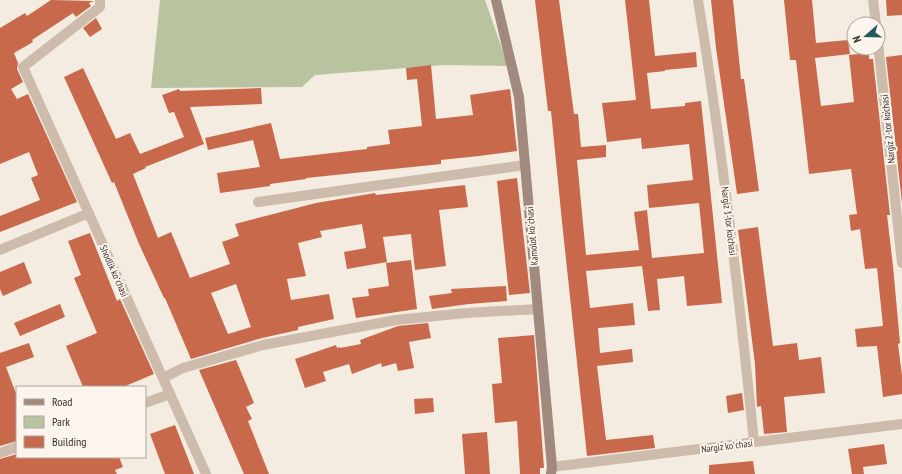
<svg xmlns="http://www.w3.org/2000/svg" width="902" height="474" font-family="'PT Sans Narrow',sans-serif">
	<rect width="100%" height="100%" fill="#f4ebe1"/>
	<path fill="#b8c4a0" d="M160 0H485L508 66 445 65 315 75 302 87 151 88Z"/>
	<path fill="#c8694b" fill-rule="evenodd" d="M51 0 94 1 89 3 91 6 76 17 73 13 32 40 33 42 14 53 18 63 17 69 23 82 11 89 17 99 28 94 77 202 0 232V216L40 200 31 178 38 175 29 152 0 164V28L25 13 27 16Z
		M535 0H559L574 114H578L581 147 606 145V157L577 160 586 255 639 250 634 212 647 210 652 258 704 253 699 203 649 208 647 185 693 180 689 144 642 149 641 138 607 142 602 103 636 100 625 0H649L655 56 696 52 697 67 665 70V71L647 73 651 109 685 106V103L701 101 722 303 687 306 684 276 657 279 660 310 648 311 642 266 586 271 590 308 633 303 635 325 598 328 600 353 632 349 633 362 597 366 606 440 653 435 655 448 587 456 562 222 551 111H548Z
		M711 0H733L741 79H744L759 191 737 194 716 48Z
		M784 0H812L816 43 848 40 850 54 815 58 821 106 854 102 849 55 869 53V59H873L890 215H887L893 266 900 343 898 344 902 376V394L883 397 877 346 857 347 855 329 883 326 877 268 865 269 860 229 851 231 849 215 857 214 851 169 809 174 796 60H790Z
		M886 0H902V15L887 16Z
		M96 18 102 29 90 37 83 28Z
		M902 55V203L886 57Z
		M431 65 436 119 473 115 470 95 510 89 517 151 479 156 441 160V164L306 178V179L270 184V186L220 193 217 173 260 167 253 140 208 150 205 138 271 123 280 159 367 149V147L390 144 388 130 422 126 417 79 407 80 406 68Z
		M83 68 116 139 130 133 140 154 184 137 174 112 169 113 162 95 179 89 180 91 261 88 262 104 190 107 204 144 145 167 146 168 133 174 158 238 171 232 190 278 230 264 222 242 239 236 235 224 316 203 375 193 376 195 465 185 468 207 439 210 446 266 415 270 411 234 383 237 387 262 347 269 344 252 366 248 362 224 320 231 322 237 298 243 306 276 287 279 291 300 329 294 334 319 298 327V330L262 338 191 359 165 298H164L139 244 114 182 112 183 64 77ZM236 284 251 327 228 334 211 293Z
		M517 178 530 293 509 295 497 181Z
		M758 227 773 346 797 343 799 360 821 357 825 393 784 397 787 432 764 434 761 406 757 407 755 364 738 230Z
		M90 233 117 301 120 299 154 374 123 387H83L66 346 97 333 74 278 81 275 68 241Z
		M411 260 417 309 356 318 352 298 369 296 368 289 389 286 386 263Z
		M24 262 32 283 3 296 0 289V272Z
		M506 286 507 301 469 304 432 309 429 296 452 293 451 289Z
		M60 304 65 317 20 336 14 323Z
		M428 323 431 338 409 342 414 368 398 371 396 363 382 367 381 363 352 374 349 364 323 372 326 381 305 388 295 359 336 345 337 348 340 347V348L361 344 360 340 398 326Z
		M534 335 544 468H540V474H520L517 421 495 423 492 384 502 383 498 338Z
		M29 343 34 357 6 367 17 396V441L0 446V353Z
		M236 360 254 403 246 407 252 419 248 421 269 474H244L199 370Z
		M742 393 744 410 728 413 726 396Z
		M433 398 434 412 415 414 414 399Z
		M175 425 194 474H165L150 434Z
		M487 432 490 474H465L462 434Z
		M884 444 887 464 863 467 864 474H852L848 449Z
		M17 454V457H119L123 467 115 470 117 474H0V459Z
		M753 461 755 474H709V465Z"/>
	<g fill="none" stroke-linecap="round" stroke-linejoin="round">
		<path stroke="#cdbbac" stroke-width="10" d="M100 0V7L23 67 206 474
			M698 0C722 147 739 294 754 442
			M873 0 876 24
			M878 43 902 263
			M258 202 525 165
			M0 250 89 213
			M163 378 183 368 263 345 396 320 466 313 538 309
			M145 403 170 394
			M0 453 17 447
			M552 467 902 424"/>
		<path stroke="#a18a7d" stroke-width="10" d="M496 0 519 97 552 467 551 474"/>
	</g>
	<g text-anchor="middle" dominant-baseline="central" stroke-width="4" stroke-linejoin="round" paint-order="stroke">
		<g font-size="10" fill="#3b302b" stroke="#fbf5ee">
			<text transform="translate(888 129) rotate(-96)">Nargiz 2-tor ko‘chasi</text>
			<text transform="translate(729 221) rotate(83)">Nargiz 1-tor ko‘chasi</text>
			<text transform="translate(532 236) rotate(-95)">Kamolot koʻchasi</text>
			<text transform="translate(114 271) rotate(66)">Shodlik koʻchasi</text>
			<text transform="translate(727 446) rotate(-7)">Nargiz koʻchasi</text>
		</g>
	</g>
	<rect x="16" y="386" width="130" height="72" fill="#fbf5ee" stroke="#aea6a0"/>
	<rect x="24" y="399" width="20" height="6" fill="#a18a7d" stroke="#aea6a0"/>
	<text x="52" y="406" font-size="12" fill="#3b302b">Road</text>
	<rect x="24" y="416" width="20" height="12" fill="#b8c4a0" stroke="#aea6a0"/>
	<text x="52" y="426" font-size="12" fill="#3b302b">Park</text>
	<rect x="24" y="436" width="20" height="12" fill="#c8694b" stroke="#aea6a0"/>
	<text x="52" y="446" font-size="12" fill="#3b302b">Building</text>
	<g transform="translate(866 36) rotate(250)"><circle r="19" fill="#fbf5ee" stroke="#aea6a0"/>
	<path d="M0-3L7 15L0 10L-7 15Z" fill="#1f5a5e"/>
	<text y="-6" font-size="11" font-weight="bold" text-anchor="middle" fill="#3b302b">N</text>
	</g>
</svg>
